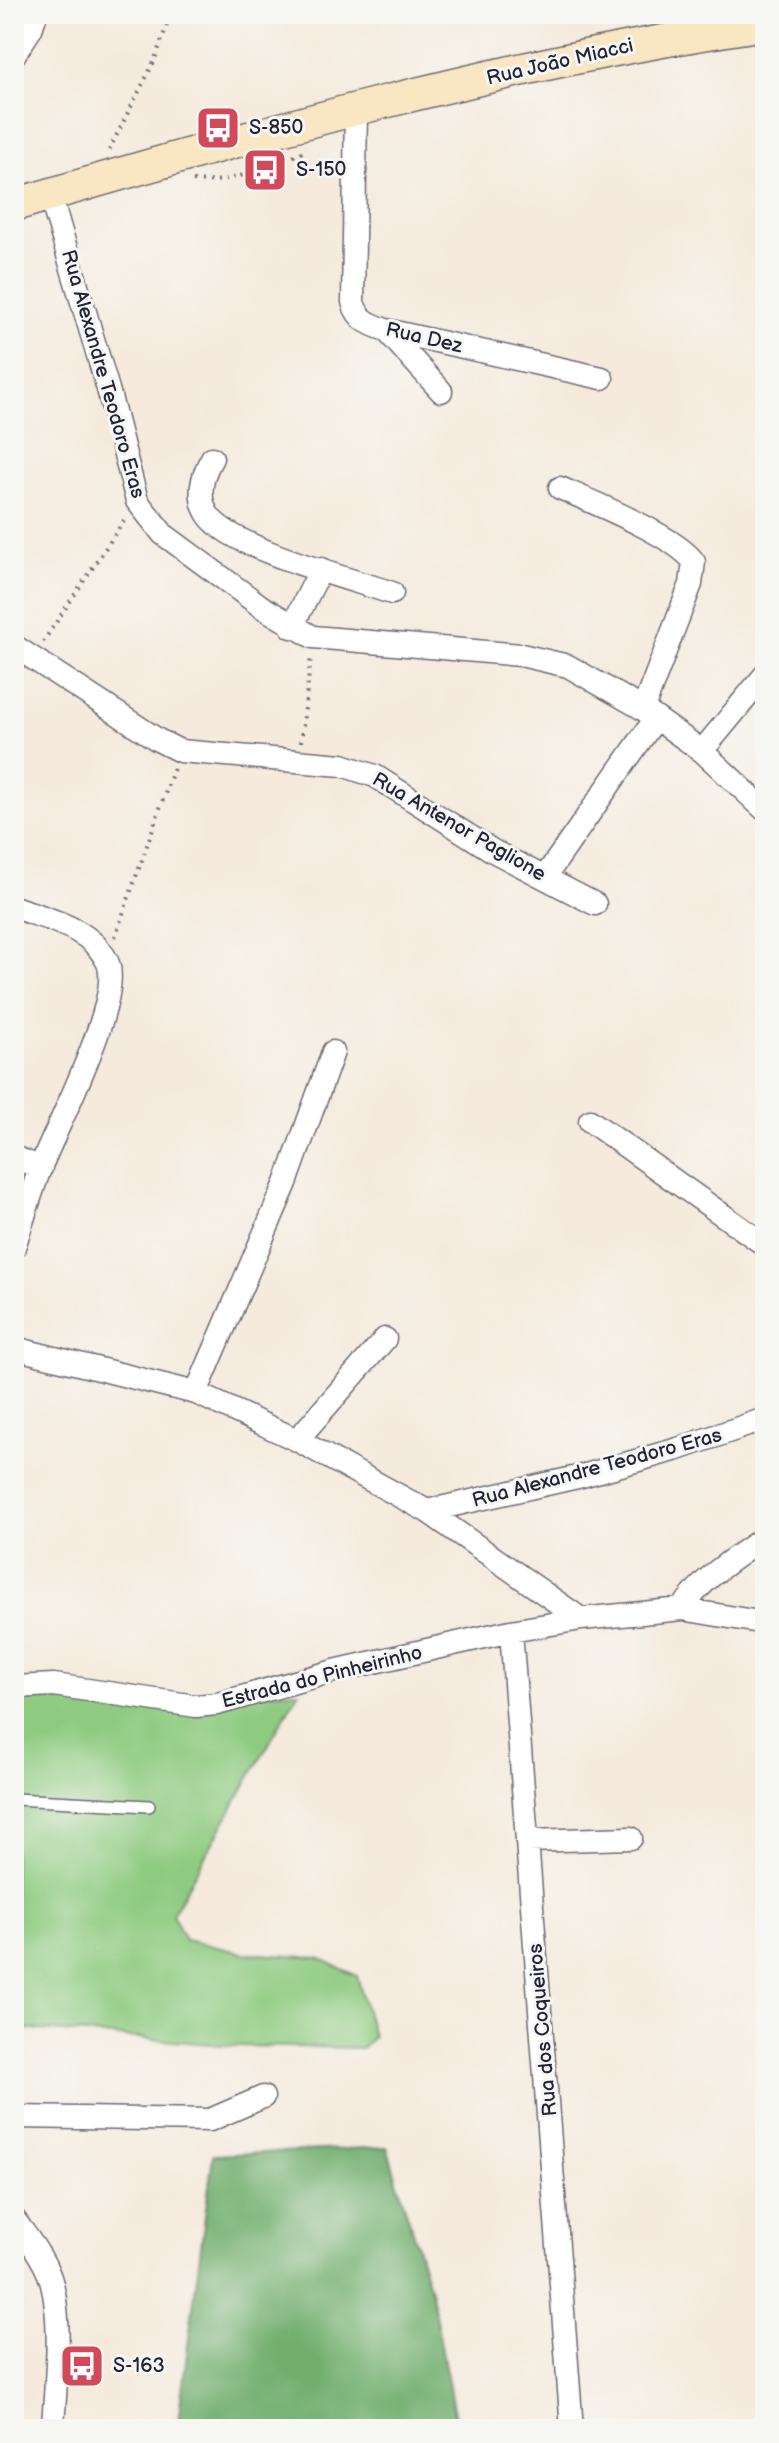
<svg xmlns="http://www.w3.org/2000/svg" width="779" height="2443" font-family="'Balsamiq Sans',sans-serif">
	<rect width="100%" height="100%" fill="#f6f6f2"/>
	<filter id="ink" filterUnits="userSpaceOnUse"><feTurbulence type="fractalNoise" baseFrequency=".0125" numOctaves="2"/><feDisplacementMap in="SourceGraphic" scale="16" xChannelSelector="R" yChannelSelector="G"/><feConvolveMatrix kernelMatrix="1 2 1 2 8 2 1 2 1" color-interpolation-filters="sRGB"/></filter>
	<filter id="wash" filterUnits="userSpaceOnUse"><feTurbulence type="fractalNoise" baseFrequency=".006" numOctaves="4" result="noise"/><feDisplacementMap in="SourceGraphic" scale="32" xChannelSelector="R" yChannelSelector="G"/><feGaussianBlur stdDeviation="1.8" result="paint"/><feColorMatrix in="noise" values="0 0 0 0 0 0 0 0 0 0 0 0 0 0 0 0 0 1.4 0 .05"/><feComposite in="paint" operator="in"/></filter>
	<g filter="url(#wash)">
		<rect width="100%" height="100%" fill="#f5eadc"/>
		<path fill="#8ecb80" stroke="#58765e" stroke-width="2" d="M299 1691 172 1914 185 1940 244 1953 319 1958 357 1976 373 2037 362 2048 235 2046 14 2028V1694L111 1702Z"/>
		<path fill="#72af6e" stroke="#4a6854" stroke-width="2" d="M387 2147 431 2293 457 2429H177L213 2155Z"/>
	</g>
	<g filter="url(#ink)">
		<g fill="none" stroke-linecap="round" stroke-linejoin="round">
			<g stroke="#6c6873" stroke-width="14">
				<path id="lane" d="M14 1799 149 1806"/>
			</g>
			<g stroke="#6c6873" stroke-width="25">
				<path id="street" d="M14 55 31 29 36 14
					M356 110 353 302C358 320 369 324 386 330L602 378
					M50 195 108 389 137 501 163 534 262 607 313 637 521 655 568 666 643 709 702 751 765 810
					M386 330 441 391
					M212 458C202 475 196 498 209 516 232 549 351 579 392 593
					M560 488C592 502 676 536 694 562L691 584 643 709
					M292 627 321 569
					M14 646 158 740 180 751 342 765 375 776 493 851 595 904
					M702 751 765 675
					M545 877 656 718
					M14 907C46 919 90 927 107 961 125 996 57 1126 41 1166 31 1193 23 1220 14 1247
					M590 1121 765 1245
					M14 1157 41 1168
					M14 1348 196 1393 297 1440 427 1511 581 1619
					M196 1393 286 1183 333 1052
					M297 1440 385 1339
					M427 1511 582 1476 678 1449 765 1419
					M682 1609C703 1577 734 1558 765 1537
					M511 1631 572 2429
					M14 1687 54 1685 196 1706 217 1704 334 1671 511 1631 581 1619 682 1609 765 1623
					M528 1841 631 1838
					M14 2117 210 2120 263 2097
					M14 2219C28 2239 46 2260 52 2284 63 2329 55 2383 53 2429"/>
			</g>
			<g stroke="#6c6873" stroke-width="35">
				<path id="secondary" d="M14 205C261 132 510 62 765 24"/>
			</g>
			<path stroke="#6c6873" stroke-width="4" stroke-dasharray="2 6" stroke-linecap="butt" d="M109 150 154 62 171 14
				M193 181C231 185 273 165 307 150
				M43 642 127 516
				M301 742 311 656
				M115 937 174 768"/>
			<use href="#lane" stroke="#fff" stroke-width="11"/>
			<use href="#street" stroke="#fff" stroke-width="22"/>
			<use href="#secondary" stroke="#f9e7c3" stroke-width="32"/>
		</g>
	</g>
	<defs>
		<g id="bus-square" transform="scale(2.3)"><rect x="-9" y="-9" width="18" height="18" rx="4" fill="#d1495b" stroke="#f6f6f2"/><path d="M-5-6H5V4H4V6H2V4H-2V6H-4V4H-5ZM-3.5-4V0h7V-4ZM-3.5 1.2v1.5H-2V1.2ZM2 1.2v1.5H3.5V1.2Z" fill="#fff"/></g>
	</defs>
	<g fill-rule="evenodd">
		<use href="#bus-square" x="218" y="128"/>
		<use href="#bus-square" x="265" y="170"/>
		<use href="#bus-square" x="82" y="2366"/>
	</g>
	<g text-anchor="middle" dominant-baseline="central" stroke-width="6" stroke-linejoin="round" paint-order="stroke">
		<g font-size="20" fill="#22223b" stroke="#f6f6f2">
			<text transform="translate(560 62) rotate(-13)">Rua João Miacci</text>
			<text transform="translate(424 338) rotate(13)">Rua Dez</text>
			<text transform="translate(103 374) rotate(74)">Rua Alexandre Teodoro Eras</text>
			<text transform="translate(459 827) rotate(30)">Rua Antenor Paglione</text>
			<text transform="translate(597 1468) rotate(-15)">Rua Alexandre Teodoro Eras</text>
			<text transform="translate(322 1677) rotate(-14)">Estrada do Pinheirinho</text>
			<text transform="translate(543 2030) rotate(-95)">Rua dos Coqueiros</text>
		</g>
		<g font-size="20" fill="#22223b" stroke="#f6f6f2" text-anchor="start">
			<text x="249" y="128">S-850</text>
			<text x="296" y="170">S-150</text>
			<text x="113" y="2366">S-163</text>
		</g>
	</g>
	<rect width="779" height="2443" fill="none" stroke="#f6f6f2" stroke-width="48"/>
</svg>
